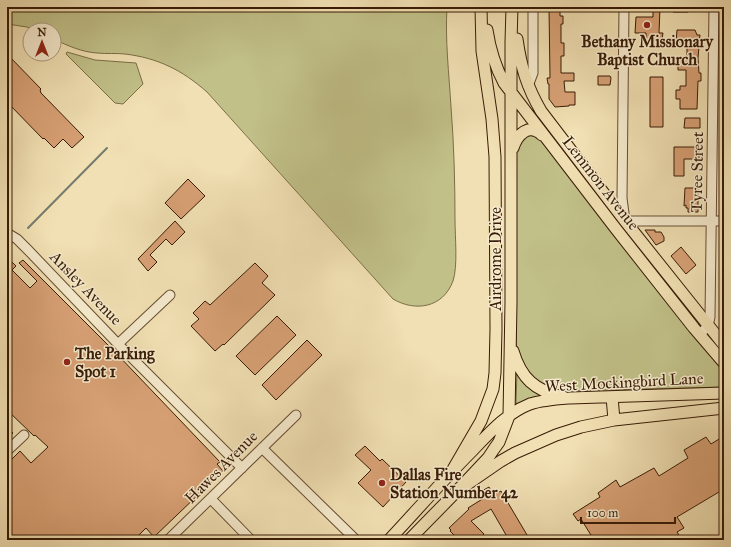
<svg xmlns="http://www.w3.org/2000/svg" width="731" height="547" font-family="'IM FELL Great Primer',serif">
	<rect width="100%" height="100%" fill="#f1e0b3"/>
	<filter id="stains"><feTurbulence type="fractalNoise" baseFrequency=".005" numOctaves="4"/><feColorMatrix values="0 0 0 0 .2 0 0 0 0 .09 0 0 0 0 .02 0 0 0 .5 -.17"/></filter>
	<radialGradient id="worn" r=".72"><stop offset=".6" stop-color="#630" stop-opacity="0"/><stop offset="1" stop-color="#630" stop-opacity=".3"/></radialGradient>
	<path fill="#c1c088" stroke="#7c6e47" d="M7 7H447C445 40 449 74 451 107 454 145 455 183 455 220 455 237 458 266 453 281 443 308 415 312 393 299L207 92C182 70 158 58 125 54 116 53 107 54 97 53 82 52 68 46 54 39V30H35L27 27 7 24Z
		M67 52 95 60 136 63 143 84 123 104 115 103 66 54Z
		M534 135 541 140 724 371 723 387 567 391 549 388 532 377 521 363 516 345V143L521 137Z
		M517 371 544 395 517 404 516 402Z"/>
	<g fill="none" stroke-linecap="round" stroke-linejoin="round">
		<path stroke="#737c6d" stroke-width="2" d="M28 228 107 148"/>
	</g>
	<path fill="#d8a175" stroke="#381b06" d="M549 7H560V16H563V24H561V43H564V56H561V73H574V81H564L565 92H575V105H569V106L555 107 549 99V84H548L547 78H550Z
		M673 7H688V12H673Z
		M653 8H660L659 33H663L662 39H656L655 41H646V33H635L636 17H653Z
		M677 30H695L697 35H700L698 58 699 73H701V81H698L697 109H680V99H676V90H680V86H686V70H678V58H687V42H676Z
		M7 54 41 89 40 90 41 93 84 137 72 148 63 139 54 148 44 138 43 139 7 102Z
		M598 76H610L611 78 610 85H598Z
		M650 77H663V127H650Z
		M685 118H700V128H684Z
		M674 147H699V159H684V176H674Z
		M188 179 205 196 181 219 165 203Z
		M685 188H698V212H688V208H686V205L684 206Z
		M175 221 185 232 172 245 166 239 150 255 157 262 148 271 138 259Z
		M645 230H655V232H661L664 237V241L656 245Z
		M681 247 696 265 686 274 671 256Z
		M23 260 115 352 220 462 217 464 223 471 154 537 146 528 134 540H7V464L20 451 31 463 48 447 35 435 34 436 7 410V265L8 266 12 262 16 266 12 270 30 288 37 281 19 263Z
		M255 263 268 276 262 283 275 295 224 345 223 344 215 351 191 326 199 319 193 313 205 301 210 305Z
		M277 316 296 335 255 375 236 356Z
		M307 340 322 355 276 400 262 385Z
		M7 427 13 433 7 438Z
		M724 436V489L677 517 684 528 677 532 682 540H594L581 519 578 521 573 514 600 497 598 493 616 480 620 487 654 468 659 476 688 458 684 450 706 437 711 444Z
		M365 446 380 461 382 459 406 482 383 507 358 483 371 470 355 455Z
		M489 487 493 495 501 491 530 540H509L491 509 471 521 484 534 478 540H459L450 531 451 530 449 528 469 509 468 508 484 498 480 492Z"/>
	<g fill="none" stroke-linecap="round" stroke-linejoin="round">
		<g stroke="#664c31" stroke-width="11">
			<path id="minor" d="M624 7 622 198 625 221H724
				M528 86 533 73V7
				M7 233 17 239 28 250 118 344 242 468
				M700 334 708 326 710 317 714 7
				M118 344 170 295
				M262 448 356 540
				M7 451 24 435
				M211 499 251 540
				M168 540 296 415"/>
		</g>
		<g stroke="#381b06" stroke-width="13">
			<path id="major" d="M487 30C490 50 495 66 504 83L616 229 694 328 724 363
				M517 39C521 67 527 87 541 111L625 221 724 345
				M513 148C517 135 529 122 542 135
				M513 351C521 378 535 391 563 397
				M612 397 614 420
				M452 471 481 421 493 389 495 373 496 329 495 157 492 119 482 51 481 7
				M456 492 488 458 494 449 499 442 509 416 511 302V42L512 7
				M389 540C417 510 444 479 473 450 490 432 507 413 530 404 542 400 557 399 570 398L724 393
				M409 540 456 492 501 461 515 453 556 435 581 427 614 420 724 408"/>
		</g>
		<use href="#minor" stroke="#f6ebce" stroke-width="9"/>
		<use href="#major" stroke="#f1e0b3" stroke-width="11"/>
	</g>
	<g fill="#8f2418" stroke="#f6ebce" stroke-width="1.5">
		<circle cx="647" cy="25" r="4"/>
		<circle cx="67" cy="362" r="4"/>
		<circle cx="382" cy="483" r="4"/>
	</g>
	<g text-anchor="middle" dominant-baseline="central" stroke-width="3" stroke-linejoin="round" paint-order="stroke">
		<g font-size="16" font-weight="bold" fill="#381b06" stroke="#f6ebce" text-anchor="start">
			<text x="647" y="41" text-anchor="middle">Bethany Missionary<tspan x="647" dy="18">Baptist Church</tspan></text>
			<text x="75" y="353">The Parking<tspan x="75" dy="18">Spot 1</tspan></text>
			<text x="390" y="474">Dallas Fire<tspan x="390" dy="18">Station Number 42</tspan></text>
		</g>
		<g font-size="16" fill="#381b06" stroke="#f6ebce">
			<text transform="translate(697 172) rotate(-89)">Tyree Street</text>
			<text transform="translate(601 183) rotate(52)">Lemmon Avenue</text>
			<text transform="translate(495 259) rotate(-90)">Airdrome Drive</text>
			<text transform="translate(86 288) rotate(46)">Ansley Avenue</text>
			<text transform="translate(624 382) rotate(-3)">West Mockingbird Lane</text>
			<text transform="translate(221 467) rotate(-45)">Hawes Avenue</text>
		</g>
	</g>
	<rect width="731" height="547" fill="none" stroke="#f1e0b3" stroke-width="24"/>
	<rect x="8" y="8" width="715" height="531" fill="none" stroke="#381b06" stroke-width="2"/>
	<rect x="12" y="12" width="707" height="523" fill="none" stroke="#381b06"/>
	<g transform="translate(42 42)"><circle r="19" fill="#f6ebce" stroke="#aa987e"/>
	<path d="M0-3L7 15L0 10L-7 15Z" fill="#8f2418"/>
	<text y="-6" font-size="11" font-weight="bold" text-anchor="middle" fill="#381b06">N</text>
	</g>
	<path d="M581 517v6h94v-6" fill="none" stroke="#381b06" stroke-width="2"/>
	<text x="587" y="517" font-size="12" fill="#381b06" stroke="#f6ebce" stroke-width="3" paint-order="stroke">100 m</text>
	<rect width="100%" height="100%" filter="url(#stains)"/>
	<rect width="100%" height="100%" fill="url(#worn)"/>
</svg>
